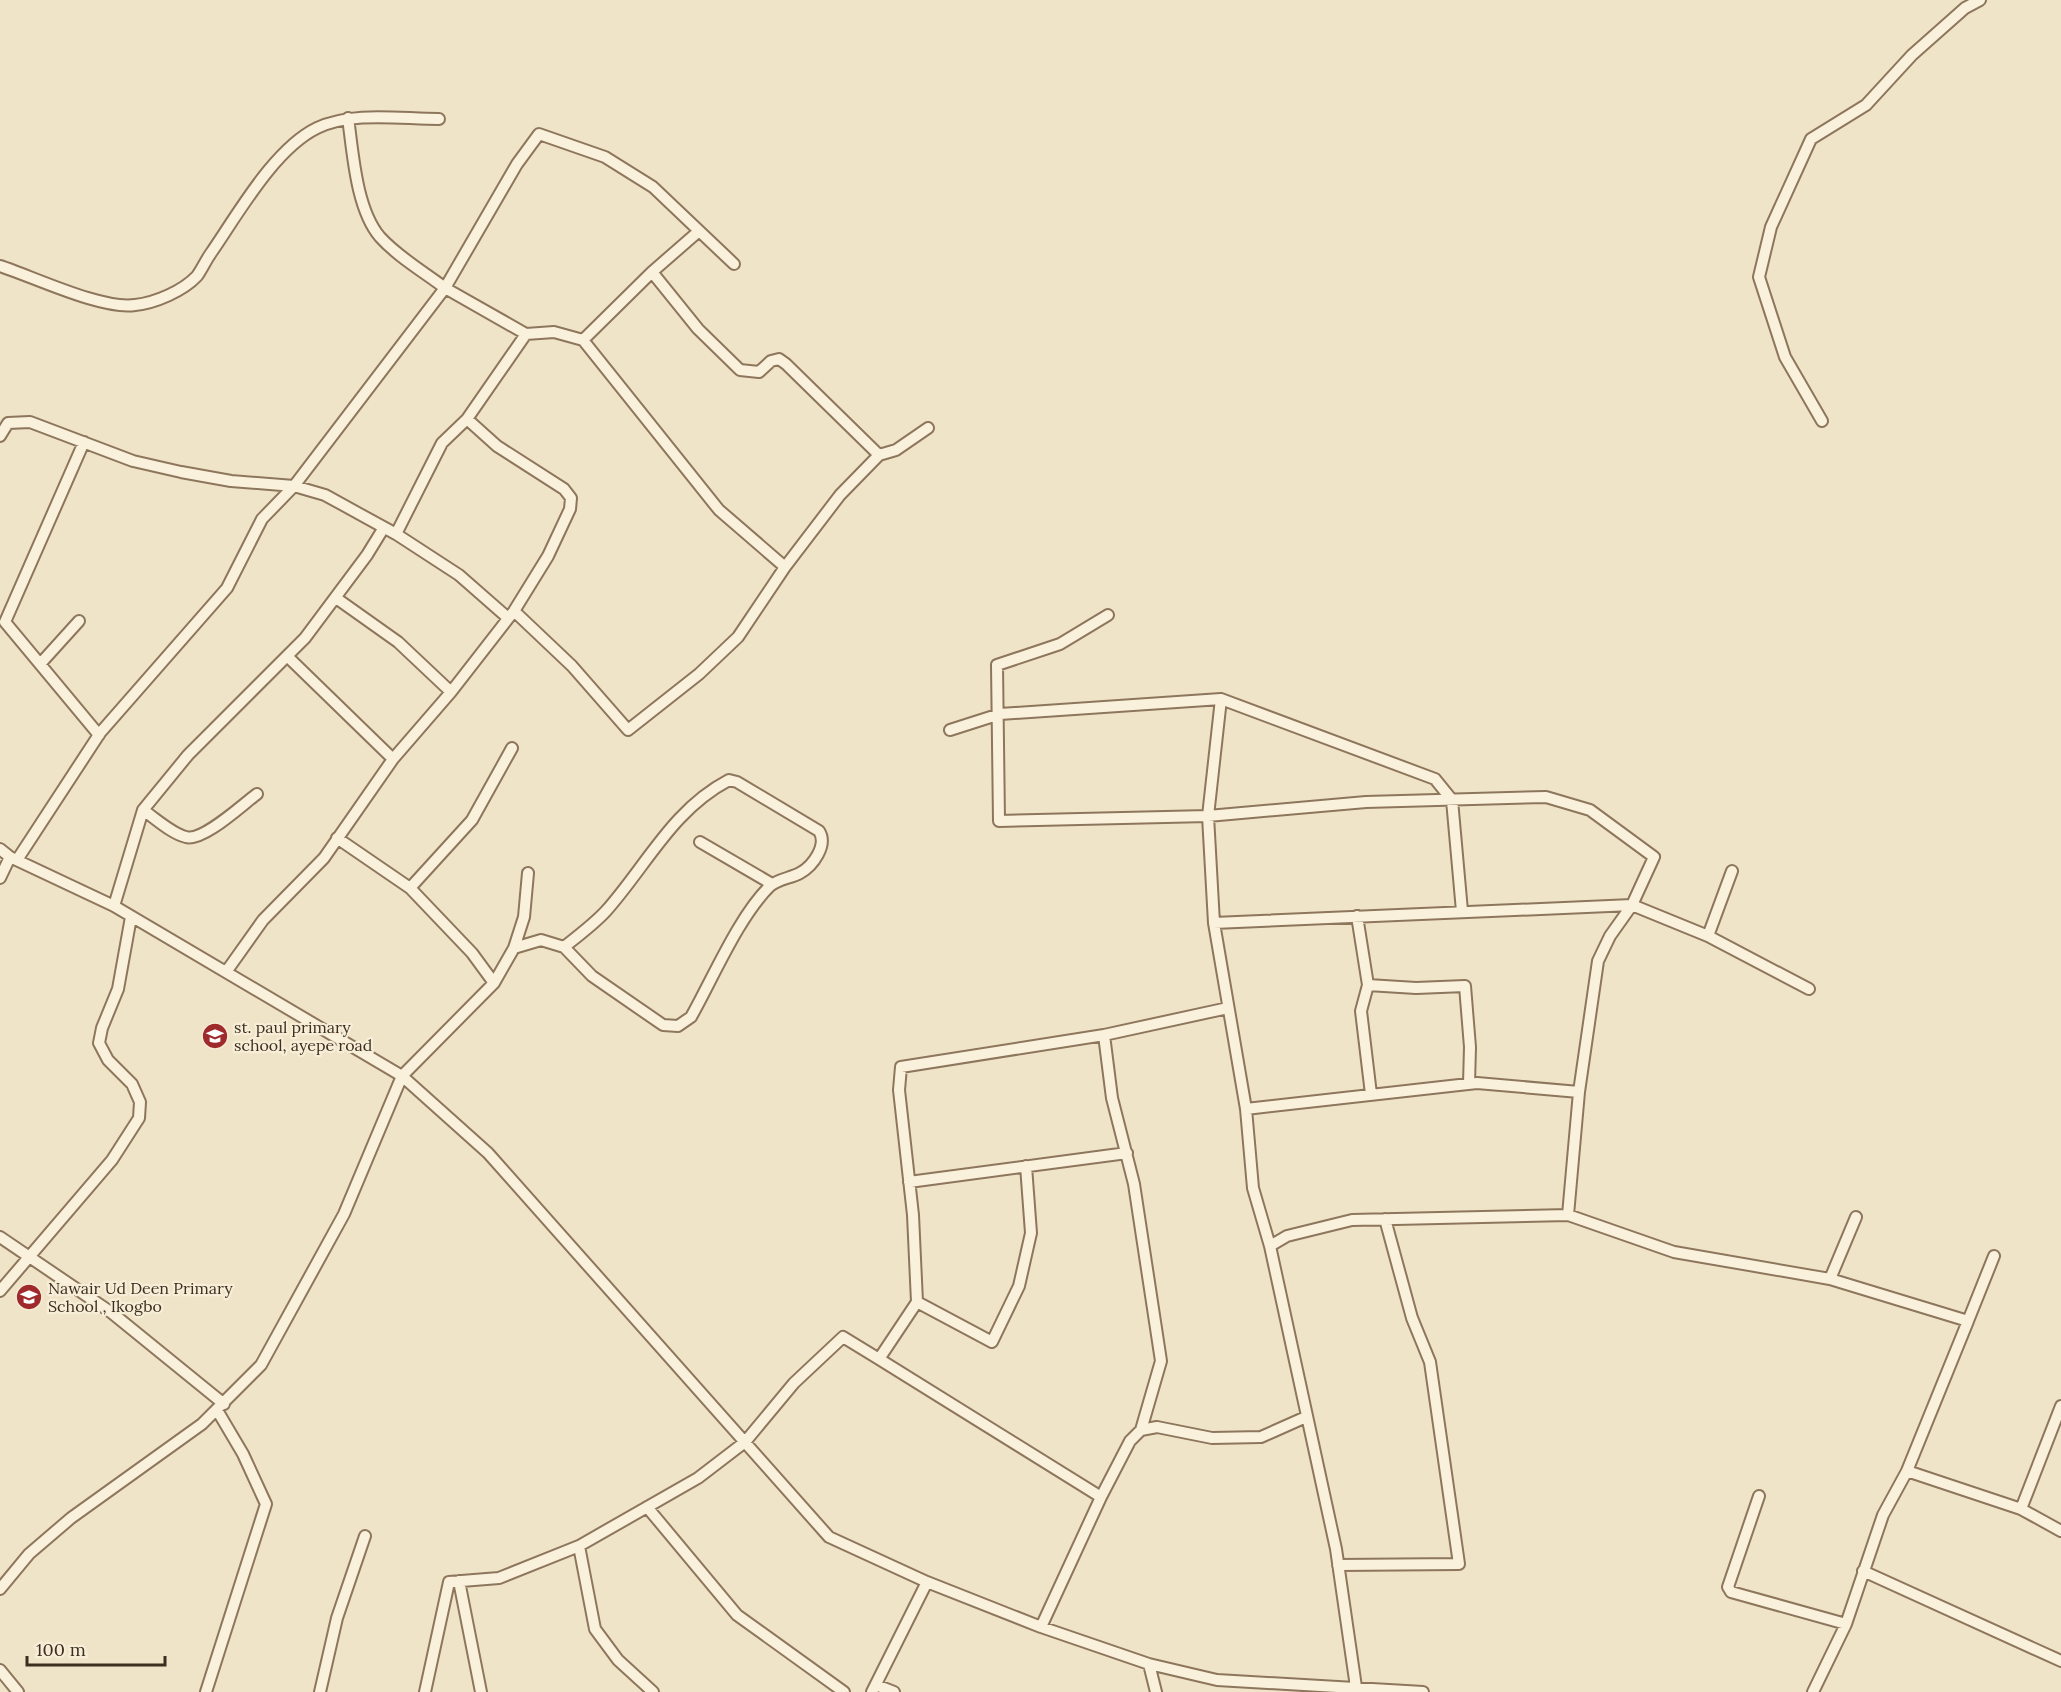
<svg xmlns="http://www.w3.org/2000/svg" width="2061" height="1692" font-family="Lora,serif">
	<rect width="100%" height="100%" fill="#f0e4c8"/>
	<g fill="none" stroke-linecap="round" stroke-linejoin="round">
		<g stroke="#8d765c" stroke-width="14">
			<path id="minor" d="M734 264 653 187 605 157 539 134 517 164 445 288 526 334 554 332 583 340 719 510 785 567
				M0 266C34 277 102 310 135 305 155 303 183 291 197 276 202 269 206 260 211 253 238 214 274 149 317 128 353 111 400 119 439 119
				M583 340 652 272 699 231
				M1822 421 1785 357 1759 277 1771 227 1811 139 1866 105 1912 55 1965 8 1980 0
				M0 436 8 423 30 422 133 461 181 472 231 481 294 486 325 495 396 534 459 575 508 618
				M84 442 5 622 99 735
				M879 455 896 450 928 428
				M396 534 442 443 467 419 526 334
				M336 598 398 642 451 692
				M514 611 572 666 628 730 699 674 738 637 785 567 840 495 879 455 786 364 779 359 771 361 759 372 740 370 698 329 652 272
				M1108 615 1060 644 997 665 999 821 1208 816 1366 802 1546 797 1590 810 1654 857 1632 905 1610 936 1598 961 1579 1092 1568 1215
				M288 657 393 759
				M41 663 79 621
				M950 730 1000 714 1221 699 1435 779 1452 800 1462 911
				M729 780 737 782 819 831C828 845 813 866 800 873 791 878 778 879 770 886 739 916 713 978 691 1017L678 1026 663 1025 592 976 564 947C578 936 594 924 606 911 647 865 672 810 729 780Z
				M143 810C155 818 172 834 186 837 203 842 243 804 257 794
				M337 838 410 888 472 953 494 983
				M700 842 772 884
				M0 849 10 857 114 906 402 1076 488 1153 829 1537 927 1582 1041 1627 1149 1664 1217 1680 1423 1692
				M17 860 100 733 227 588 262 519 294 486 445 288C424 272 398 257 380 237 356 209 353 153 348 118
				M0 878 10 857
				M410 888 472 820 512 748
				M114 906 143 810 188 755 305 638 367 555 383 529
				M1357 916 1368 985
				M1214 923 1208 816 1221 699
				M1708 936 1732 871
				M514 948 541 940 564 947
				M226 972 263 920 324 858 393 759 451 692 514 611 548 556 570 509 571 498 564 489 497 446 467 419
				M1371 1094 1361 1011 1368 985 1416 988 1465 986 1470 1047 1469 1084
				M1246 1109 1477 1083 1579 1092
				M909 1182 1127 1153
				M0 1237 112 1313 224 1404
				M1270 1246 1253 1188 1246 1109 1214 923 1632 905 1708 936 1809 989
				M1830 1279 1856 1217
				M0 1291 112 1160 139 1118 140 1102 132 1084 108 1060 99 1043 102 1028 118 989 131 917
				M917 1302 992 1342 1019 1286 1031 1233 1026 1166
				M1968 1321 1994 1256
				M879 1359 1101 1497
				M1141 1430 1161 1361 1134 1184 1112 1098 1104 1035 1228 1008
				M1907 1471 2021 1509 2061 1406
				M1759 1496 1728 1587 1731 1592 1846 1624
				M647 1507 737 1615 844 1692
				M2021 1509 2061 1531
				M579 1546 595 1629 618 1660 653 1692
				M1338 1565 1459 1564 1430 1362 1412 1318 1385 1219
				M1863 1571 2061 1661
				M459 1581 481 1692
				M0 1589 29 1554 71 1518 202 1424 261 1365 344 1214 402 1076 494 983 514 948 524 917 528 873
				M1041 1627 1101 1497 1130 1441 1141 1430 1157 1427 1212 1438 1261 1437 1306 1417
				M1149 1664 1156 1692
				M0 1670 18 1692
				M876 1685 894 1692
				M1356 1687 1336 1549 1270 1246 1287 1236 1352 1220 1568 1215 1674 1252 1830 1279 1968 1321 1907 1471 1883 1515 1846 1624 1813 1692
				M206 1692 266 1504 243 1454 217 1410
				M320 1692 337 1618 365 1536
				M425 1692 449 1582 499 1578 579 1546 698 1478 745 1442 794 1383 843 1337 879 1359 917 1302 913 1215 899 1090 901 1067 1104 1035
				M872 1692 927 1582"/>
		</g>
		<use href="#minor" stroke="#faf1dc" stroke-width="10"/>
	</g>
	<defs>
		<g id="school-disc" transform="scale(1.35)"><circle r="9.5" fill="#9e2a2b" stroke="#f7eed8"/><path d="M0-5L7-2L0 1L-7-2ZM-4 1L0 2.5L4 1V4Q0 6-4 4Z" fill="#fff"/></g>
	</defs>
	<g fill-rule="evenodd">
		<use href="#school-disc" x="215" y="1036"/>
		<use href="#school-disc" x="29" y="1297"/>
	</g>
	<g text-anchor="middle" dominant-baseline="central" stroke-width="4.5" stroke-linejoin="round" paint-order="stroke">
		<g font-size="16" fill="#3d2e20" stroke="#f7eed8" text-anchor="start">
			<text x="234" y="1027">st. paul primary<tspan x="234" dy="18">school, ayepe road</tspan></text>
			<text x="48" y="1288">Nawair Ud Deen Primary<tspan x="48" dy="18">School , Ikogbo</tspan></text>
		</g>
	</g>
	<path d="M27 1656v9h138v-9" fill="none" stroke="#3d2e20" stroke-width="3"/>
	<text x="36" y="1656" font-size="18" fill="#3d2e20" stroke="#f7eed8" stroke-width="4.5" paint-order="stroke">100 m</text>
</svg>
